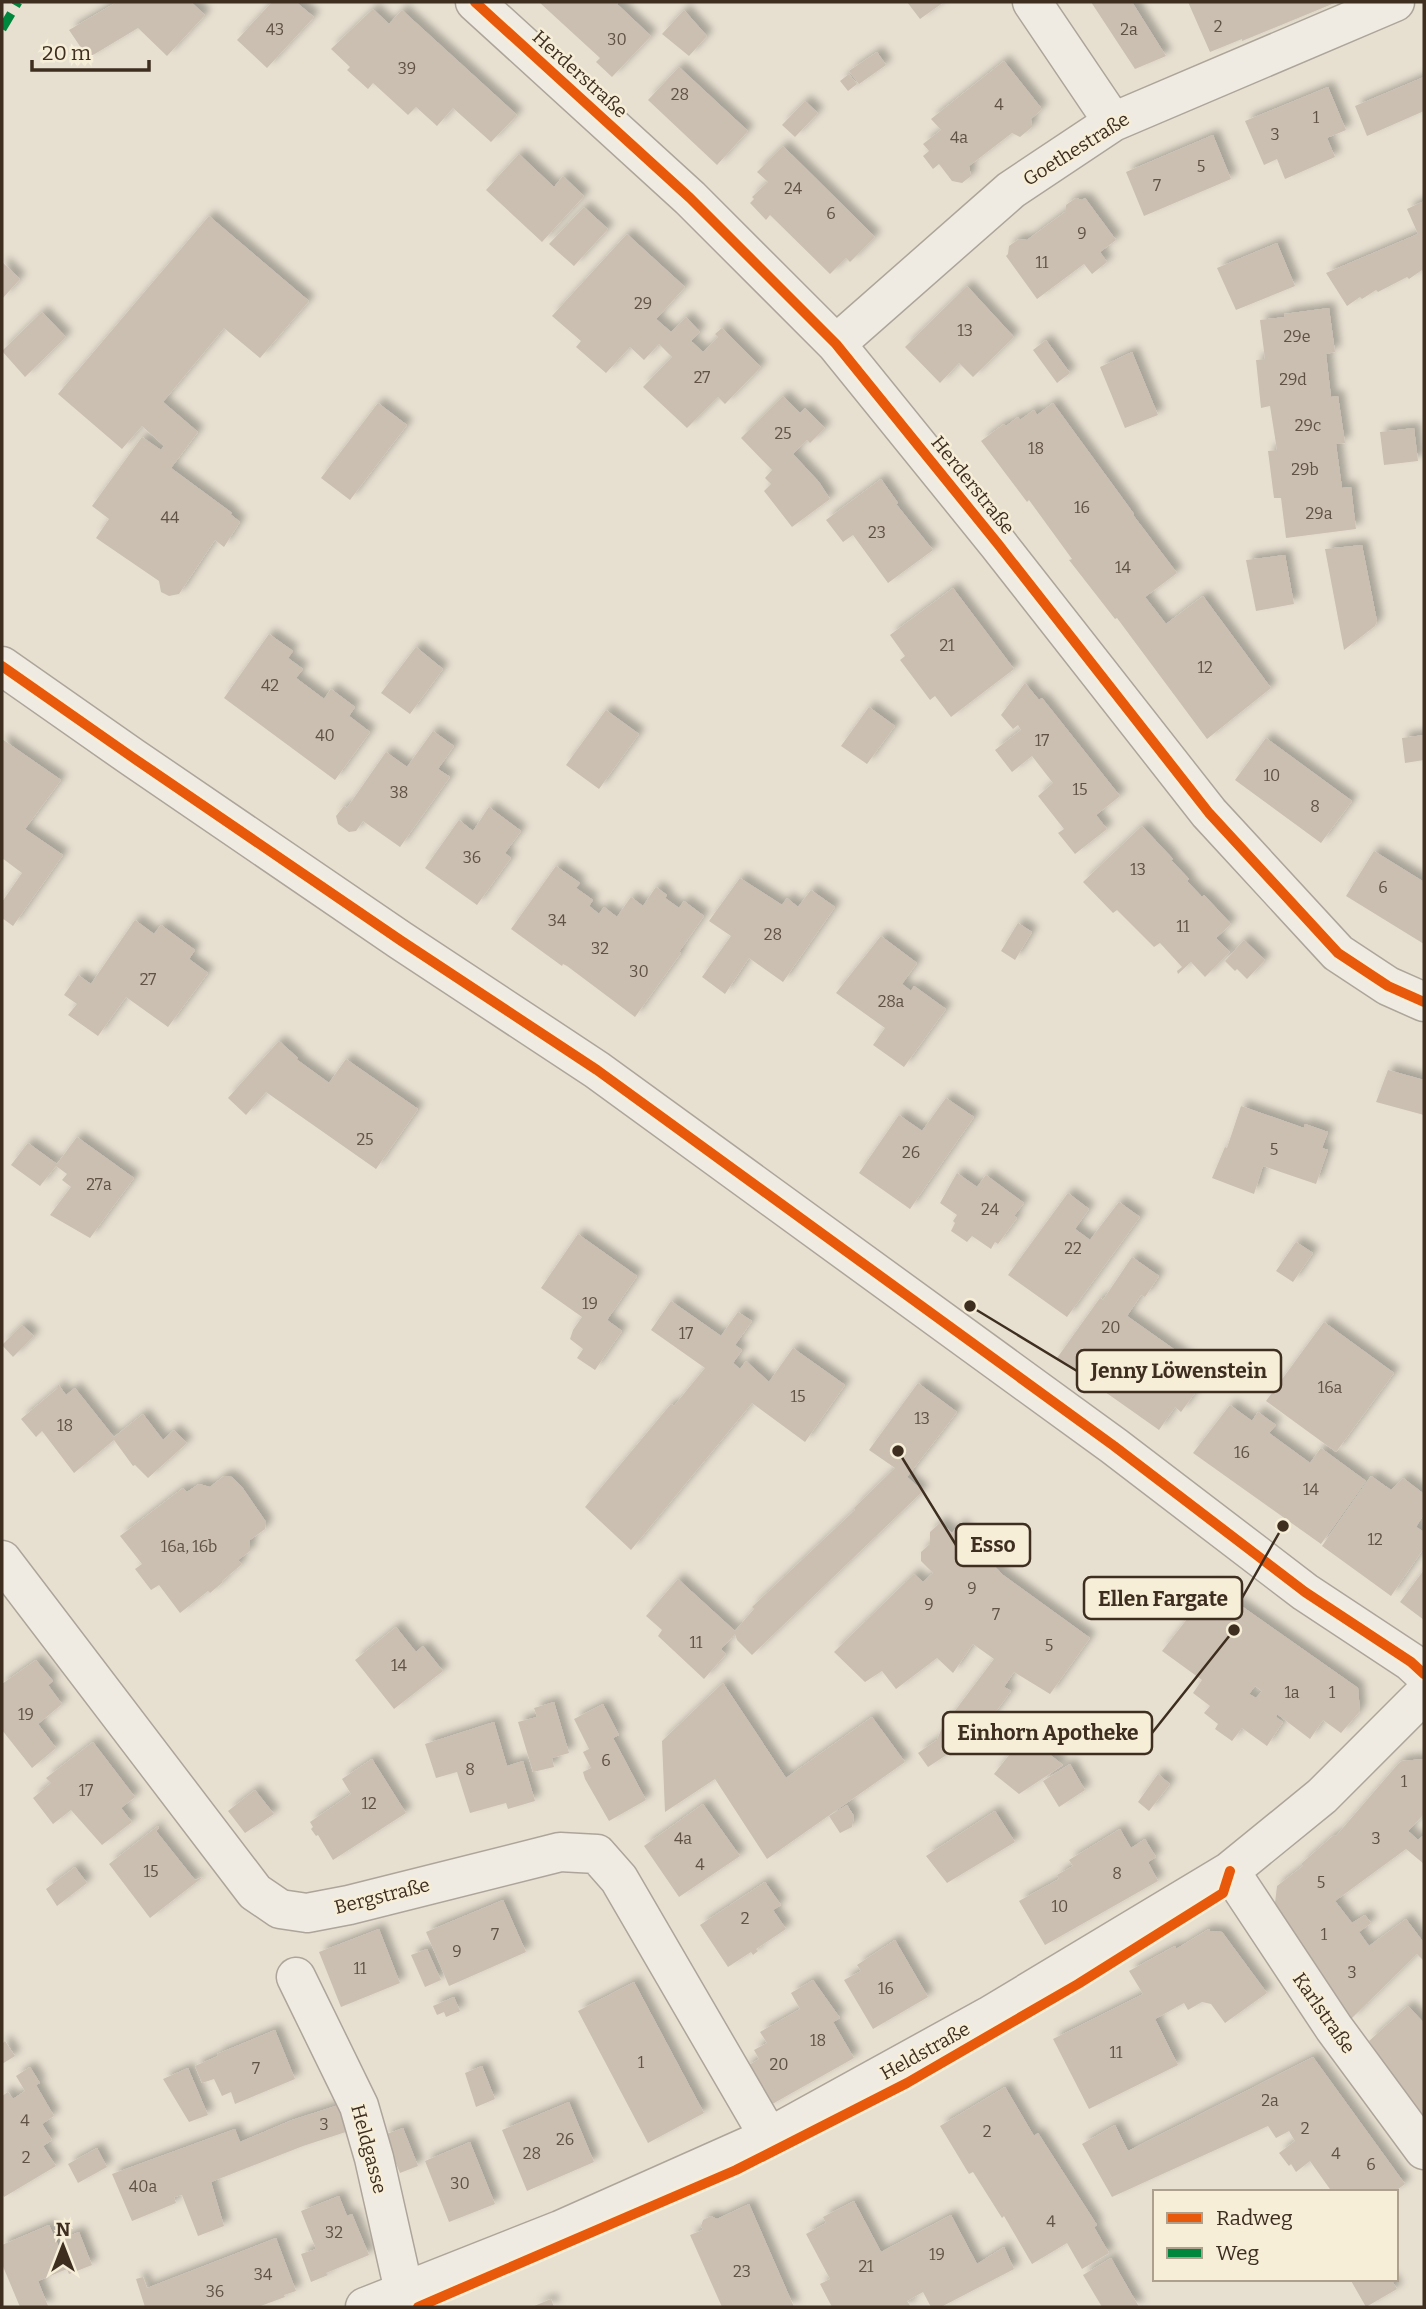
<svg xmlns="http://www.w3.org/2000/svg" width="1426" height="2309" font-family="Bitter,serif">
	<defs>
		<filter id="shadow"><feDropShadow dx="6" dy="-6" stdDeviation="3.5" flood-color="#0004"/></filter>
	</defs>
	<rect width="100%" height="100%" fill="#e7e0d1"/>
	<path fill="#cbbfb2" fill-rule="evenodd" filter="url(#shadow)" d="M117 2H191L205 15 167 56 138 28 88 58 69 30Z
		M272 2H296L314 17 267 68 237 40Z
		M539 2H619L617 4 651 36 612 77 596 62 600 58Z
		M907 2H944L920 19Z
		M1091 2H1132L1166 56 1135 69Z
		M1188 2H1337L1242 41V39L1210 52Z
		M373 9 389 24 402 10 517 115 491 142 453 108 437 126 416 107 408 115 373 83 368 89 347 70 350 67 331 49Z
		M684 10 707 36 689 56 662 34Z
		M877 52 886 65 859 84 849 71Z
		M1004 61 1042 109 1031 119 1032 127 1020 137 1012 133 969 166 971 176 962 183 952 181 939 164 933 169 923 156 929 151 923 144 941 130 931 119Z
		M679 67 748 131 717 165 648 100Z
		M849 74 857 84 848 91 840 81Z
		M1424 77V111L1367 136 1355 106Z
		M1328 87 1346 130 1327 138 1335 157 1285 179 1277 159 1264 165 1245 121Z
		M805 101 818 113 795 137 782 125Z
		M1213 135 1231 179 1144 216 1126 172Z
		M783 146 875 237 850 262 846 258 830 274 770 215 766 220 750 203 754 199 752 197 768 182 757 172Z
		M519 154 554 187 563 176 584 196 542 242 486 190Z
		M1076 198 1082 200 1085 198 1116 240 1100 252 1107 262 1092 274 1084 264 1037 299 1006 256 1008 254 1009 246 1019 239 1027 240 1065 212 1066 205Z
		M1424 201V273L1422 270 1409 279 1407 277 1378 292 1376 290 1362 299 1360 297 1347 306 1326 273 1418 234 1407 209Z
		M584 207 608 229 574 266 549 244Z
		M209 216 309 301 260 358 224 328 163 402 198 432 171 468 232 513 230 514 240 522 224 547 215 540 179 594 169 596 161 592 159 581 96 538 109 519 92 506 142 437 161 450 164 446 142 426 122 449 58 394Z
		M627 234 685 287 656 319 671 332 686 317 700 332 691 341 703 352 718 337 715 334 722 328 761 367 725 404 718 397 687 428 643 387 672 357 659 344 644 360 630 347 606 373 576 347 581 341 552 316Z
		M1277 243 1295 286 1236 310 1217 268Z
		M2 262 20 279 2 299Z
		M967 286 1014 337 973 377 959 363 940 383 905 347Z
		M1329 308 1335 352 1326 354 1331 397 1338 396 1345 443 1336 444 1342 488 1351 487 1356 529 1286 538 1281 498H1274L1268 451 1277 450 1270 406 1261 408 1256 360 1265 359 1260 320 1285 317 1284 314Z
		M42 312 66 337 25 377 2 351Z
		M1046 340 1070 373 1057 383 1033 350Z
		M1132 352 1158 415 1125 428 1100 367Z
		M783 396 800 413 805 408 825 428 810 443 807 440 793 454 819 482 830 499 792 527 764 491 771 484 765 478 772 470 741 438Z
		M378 403 407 425 350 500 321 478Z
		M1053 403 1134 514 1133 515 1177 573 1145 597 1156 611 1166 624 1203 596 1271 688 1207 739 1117 618 1115 619 1069 560 1072 559 1029 500 1027 502 981 441 1004 424 1006 426 1018 417 1020 420 1034 410 1037 415Z
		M1414 428 1418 461 1384 465 1380 432Z
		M881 479 898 503 896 504 933 550 888 583 853 535 843 542 826 520Z
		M1362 545 1377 621 1375 626 1344 650 1325 549Z
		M1285 555 1294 604 1256 611 1246 560Z
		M953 588 1014 669 951 717 935 696 930 700 900 660 905 656 890 635Z
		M269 634 293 651 288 658 303 669 296 678 324 699 331 689 355 707 349 716 370 732 335 780 224 698Z
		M416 647 443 669 410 714 381 693Z
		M1025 683 1039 700 1042 698 1120 796 1096 815 1107 829 1075 854 1058 833 1064 829 1038 796 1053 783 1032 756 1012 772 995 750 1021 730 1018 725 1013 729 1001 715Z
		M869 707 895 726 867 764 841 746Z
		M606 710 639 734 599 789 566 765Z
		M433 731 454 746 438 769 450 777 400 847 363 821 356 831 349 832 338 824 336 816 344 806 347 808 386 752 407 767Z
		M1424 735V760L1405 763 1402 738Z
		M1266 738 1352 801 1321 843 1235 780Z
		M2 739 61 780 25 829 63 855 13 926 2 918V902L22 873 2 858Z
		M489 807 521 831 505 853 511 858 477 905 425 868 459 820 473 831Z
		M1142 826 1173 859 1171 860 1189 879 1187 881 1202 897 1204 895 1231 924 1216 938 1230 952 1205 977 1191 962 1178 974 1177 971 1182 967 1160 943 1154 947 1117 910 1113 913 1083 882Z
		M1374 851 1424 882V944L1346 896Z
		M556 866 580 883 576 888 593 900 589 906 599 914 604 907 617 917 631 897 643 906 656 887 667 895 665 898 679 908 684 901 704 916 679 952 681 953 635 1017 567 966 563 964 562 966 511 929Z
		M740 878 782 905 787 898 798 907 811 890 835 907 783 982 749 958 725 994 702 977 731 936 709 921Z
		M135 920 154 934 161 925 195 950 189 959 208 973 168 1027 126 997 98 1036 68 1015 77 1004 64 995 78 975 91 984Z
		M1018 923 1032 932 1015 960 1001 951Z
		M881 936 917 963 902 984 911 991 914 986 946 1009 904 1067 873 1045 885 1028 836 993Z
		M1244 940 1265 960 1247 979 1237 969 1235 971 1225 961Z
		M279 1041 298 1058 296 1059 329 1083 346 1059 418 1109 376 1169 266 1092 246 1115 228 1098Z
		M1388 1070 1424 1080V1115L1376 1102Z
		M946 1098 974 1117 910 1209 859 1173 899 1115 922 1131Z
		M1241 1106 1304 1128 1305 1124 1328 1132 1322 1148 1328 1150 1316 1184 1263 1166 1254 1194 1212 1178 1225 1147 1227 1148Z
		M77 1137 134 1178 90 1238 50 1215 71 1187 62 1180 67 1174 56 1166 40 1186 11 1165 28 1143 57 1164Z
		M957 1173 977 1187 986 1175 1024 1203 1014 1216 1017 1218 998 1244 995 1242 991 1249 972 1236 967 1242 951 1231 955 1223 953 1221 957 1215 940 1203Z
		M1068 1193 1089 1209 1075 1229 1090 1240 1119 1202 1140 1217 1067 1317 1008 1275Z
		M578 1234 637 1276 607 1320 622 1331 595 1370 577 1358 583 1349 570 1339 573 1330 582 1317 541 1288Z
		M1296 1242 1313 1253 1293 1282 1276 1271Z
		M1132 1257 1159 1276 1145 1297 1141 1295 1127 1316 1209 1374 1181 1412 1175 1407 1159 1430 1057 1358 1100 1298 1103 1300Z
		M671 1301 721 1336 738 1312 752 1321 735 1345 742 1350 733 1363 740 1369 746 1361 769 1382 793 1348 845 1385 805 1442 752 1403 631 1550 585 1507 671 1404 674 1406 705 1368 651 1330Z
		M1324 1322 1394 1373 1336 1452 1266 1401Z
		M22 1325 34 1336 13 1357 2 1345Z
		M918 1383 957 1412 907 1477 923 1491 752 1655 737 1640 735 1634 721 1649 726 1654 704 1679 658 1636 662 1630 646 1616 678 1579 735 1631 754 1609 752 1607 855 1510 854 1508 895 1468 869 1450Z
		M58 1384 66 1395 75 1388 114 1437 143 1414 163 1440 174 1430 187 1443 148 1478 135 1465 133 1466 114 1440 74 1473 42 1431 36 1437 21 1419 58 1388Z
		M1230 1405 1252 1421 1258 1412 1276 1425 1269 1433 1310 1463 1321 1448 1366 1481 1321 1544 1193 1453Z
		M224 1476 232 1477 242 1487 266 1522 265 1529 250 1540V1551L238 1560 242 1564 222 1581 223 1582 210 1593 208 1591 180 1613 159 1585 151 1590 135 1569 142 1564 120 1536 183 1488 187 1492 199 1484 210 1487Z
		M1371 1476 1391 1490 1403 1478 1424 1494V1514L1416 1527 1424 1532V1548L1391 1596 1322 1546Z
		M941 1522 952 1533 960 1524 970 1535 967 1538 1003 1575 1090 1638 1050 1694 1014 1672 1004 1687 1011 1691 969 1748 955 1738 951 1743 957 1748 928 1767 918 1753 937 1740 942 1728 994 1659 973 1644 953 1673 937 1658 896 1689 882 1671 865 1682 834 1652 914 1574 923 1582 933 1573 921 1561V1552L930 1544V1532Z
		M1424 1570V1620L1400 1602Z
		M1213 1586 1358 1688 1360 1711 1341 1733 1323 1720 1310 1739 1277 1714 1276 1717 1283 1722 1267 1746 1242 1728 1232 1741 1215 1729 1218 1724 1204 1713 1210 1706 1193 1693 1202 1680 1162 1651ZM1255 1686 1262 1691 1256 1698 1249 1694Z
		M396 1627 416 1652 423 1646 443 1671 394 1709 355 1660Z
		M36 1660 53 1681 48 1685 62 1704 38 1724 56 1748 32 1768 2 1730V1684Z
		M723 1683 786 1778 872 1717 905 1762 767 1859 715 1779 665 1812 662 1741Z
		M554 1702 569 1753 552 1758 554 1767 533 1772 518 1722 537 1717 534 1708Z
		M603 1704 619 1735 613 1738 646 1800 609 1821 585 1779 583 1772 591 1768 583 1752 589 1749 574 1719Z
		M494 1722 507 1766 523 1761 535 1801 508 1809 506 1803 470 1813 457 1772 436 1778 425 1744Z
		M1025 1735 1063 1765 1019 1794 994 1774Z
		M93 1742 135 1797 121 1808 132 1822 102 1845 71 1810 53 1824 33 1798 51 1783 46 1778Z
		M372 1759 406 1813 333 1860 318 1835 316 1836 311 1829 313 1827 310 1822 351 1794 342 1779Z
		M1424 1759V1814L1408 1831 1418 1840 1424 1835V1864L1406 1849 1335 1901 1352 1923 1365 1915 1371 1923 1359 1932 1369 1946 1406 1919 1424 1943V1961L1417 1954 1351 2019 1278 1920 1275 1903 1277 1886 1303 1866 1301 1864 1334 1835 1336 1836 1398 1764 1402 1761Z
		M1070 1764 1085 1790 1059 1807 1043 1781Z
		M1158 1774 1170 1784 1149 1811 1138 1802Z
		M255 1790 274 1814 245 1833 228 1811Z
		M703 1804 740 1856 679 1897 644 1846Z
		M847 1805 854 1816 852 1827 840 1833 829 1816Z
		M995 1811 1015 1842 947 1883 926 1856Z
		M158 1826 159 1828 156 1831 195 1880 203 1877 150 1918 109 1864Z
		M1120 1829 1131 1848 1145 1839 1156 1857 1148 1862 1158 1881 1045 1945 1019 1901 1059 1879 1057 1875 1073 1866 1069 1860Z
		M75 1867 87 1883 57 1906 46 1889Z
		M765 1882 781 1905 773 1910 786 1929 756 1949 758 1951 753 1955 751 1952 728 1967 700 1925Z
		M503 1900 526 1952 449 1986 426 1932Z
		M379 1929 400 1983 341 2007 319 1952Z
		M1209 1929 1210 1931 1222 1932 1267 1993 1225 2023 1211 2004 1202 2002 1188 2010 1184 2003 1155 2019 1178 2065 1089 2109 1053 2039 1143 1994 1129 1971 1175 1946 1176 1949Z
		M895 1940 928 1997 873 2029 844 1980 861 1971 857 1965Z
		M427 1949 441 1980 425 1987 411 1955Z
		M813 1980 840 2018 833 2022 854 2058 767 2107 744 2068 759 2059 754 2050 767 2043 760 2032 800 2009 791 1993Z
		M634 1982 704 2113 648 2143 578 2011Z
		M454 1997 460 2011 446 2017 444 2012 437 2015 433 2006Z
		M1408 2006 1424 2023V2121L1369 2041Z
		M275 2030 295 2079 235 2104 231 2092 222 2096 214 2079 202 2083 195 2066 218 2056 217 2054Z
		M5 2041 15 2056 2 2064V2044Z
		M1313 2057 1405 2184 1394 2192H1332L1310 2161 1296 2172 1291 2164 1289 2166 1279 2153 1295 2141 1289 2131 1276 2138 1268 2126 1112 2197 1082 2144 1115 2125 1128 2151Z
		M482 2066 495 2099 476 2107 465 2073Z
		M30 2067 40 2083 36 2085 54 2116 42 2124 52 2140 43 2146 56 2166 4 2197 2 2193V2096L8 2092 13 2099 25 2091 16 2076Z
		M188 2068 208 2115 189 2122 163 2079Z
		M1005 2087 1034 2136 1038 2133 1097 2225 1094 2227 1109 2253 1082 2269 1067 2243 1032 2264 1004 2216 1002 2218 973 2172 969 2174 940 2126Z
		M569 2102 594 2162 527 2191 502 2130Z
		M345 2103 355 2129 303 2146 211 2182 224 2226 198 2236 182 2195 174 2197 176 2203 132 2221 112 2174 235 2129 240 2142 292 2120Z
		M403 2128 418 2166 400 2173 384 2135Z
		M470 2142 495 2204 449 2222 425 2161Z
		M97 2148 107 2167 78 2183 68 2164Z
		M339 2196 347 2216 352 2214 369 2255 326 2273 328 2275 311 2282 301 2254 316 2249 301 2211Z
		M854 2201 881 2252 951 2215 977 2264 1004 2247 1014 2269 941 2307H931L923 2292 907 2301 911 2307H832L820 2284 830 2279 806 2234 826 2223 823 2217Z
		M749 2204 794 2307H722L690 2235 703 2230 701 2226 703 2220 711 2216 717 2219Z
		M49 2225 59 2247 64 2244 62 2239 79 2232 92 2265 69 2274 67 2269 38 2281 48 2306 20 2307 2 2264V2245Z
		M276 2238 296 2291 284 2295 285 2297 258 2307H145L136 2279 143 2277 147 2288Z
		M1111 2258 1120 2274 1139 2307H1102L1083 2275Z
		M1350 2279H1391L1397 2289 1366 2307Z
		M551 2299 554 2307H532Z"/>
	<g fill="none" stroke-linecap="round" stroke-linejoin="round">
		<g stroke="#ada599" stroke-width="41">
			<path id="minor" d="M475 2 690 198 836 344 998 544 1209 813 1338 953 1388 986 1424 1002
				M1032 2 1113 122
				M836 344 1011 190 1113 122 1395 2
				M2 666 132 757 400 940 597 1070 1114 1446 1305 1592 1411 1662 1424 1674
				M2 1560 255 1892 280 1909 307 1913 349 1905 560 1852 597 1854 619 1879 769 2137
				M1230 1871 1334 2028 1424 2150
				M296 1977 359 2106 374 2158 404 2291
				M365 2307 560 2230 769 2137 989 2016 1230 1871 1322 1796 1424 1694"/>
		</g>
		<use href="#minor" stroke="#efebe3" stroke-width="38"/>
		<path stroke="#00873e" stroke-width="9" stroke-dasharray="18 9" stroke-linecap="butt" d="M2 29 18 2"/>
		<g stroke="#f7eed8" stroke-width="15">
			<path id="cycleway" d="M475 2 690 198 836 344 998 544 1209 813 1338 953 1388 986 1424 1002
				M2 666 132 757 400 940 597 1070 1114 1446 1305 1592 1411 1662 1424 1674
				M418 2307 736 2170 907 2083 1078 1984 1223 1893 1230 1871"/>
		</g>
		<use href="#cycleway" stroke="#e8590c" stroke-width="10"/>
	</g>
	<g text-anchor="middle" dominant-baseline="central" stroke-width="5" stroke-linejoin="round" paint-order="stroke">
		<g font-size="16" fill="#605244">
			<text x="1218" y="26">2</text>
			<text x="275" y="29">43</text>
			<text x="1129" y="29">2a</text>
			<text x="617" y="39">30</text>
			<text x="407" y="68">39</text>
			<text x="680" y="94">28</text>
			<text x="999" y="104">4</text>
			<text x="1316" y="117">1</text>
			<text x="1275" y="134">3</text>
			<text x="959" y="137">4a</text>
			<text x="1201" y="166">5</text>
			<text x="1157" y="185">7</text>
			<text x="793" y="188">24</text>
			<text x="831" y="213">6</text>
			<text x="1082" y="233">9</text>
			<text x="1042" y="262">11</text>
			<text x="643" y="303">29</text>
			<text x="965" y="330">13</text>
			<text x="1297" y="336">29e</text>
			<text x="702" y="377">27</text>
			<text x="1293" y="379">29d</text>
			<text x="1308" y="425">29c</text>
			<text x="783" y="433">25</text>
			<text x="1036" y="448">18</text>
			<text x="1305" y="469">29b</text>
			<text x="1082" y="507">16</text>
			<text x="1319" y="513">29a</text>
			<text x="170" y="517">44</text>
			<text x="877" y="532">23</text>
			<text x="1123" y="567">14</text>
			<text x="947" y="645">21</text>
			<text x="1205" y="667">12</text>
			<text x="270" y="685">42</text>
			<text x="325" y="735">40</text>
			<text x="1042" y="740">17</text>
			<text x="1272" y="775">10</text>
			<text x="1080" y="789">15</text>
			<text x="399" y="792">38</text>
			<text x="1315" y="806">8</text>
			<text x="472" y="857">36</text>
			<text x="1138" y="869">13</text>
			<text x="1383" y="887">6</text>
			<text x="557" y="920">34</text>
			<text x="1183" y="926">11</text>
			<text x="773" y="934">28</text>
			<text x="600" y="948">32</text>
			<text x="639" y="971">30</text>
			<text x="148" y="979">27</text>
			<text x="891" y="1001">28a</text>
			<text x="365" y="1139">25</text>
			<text x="1274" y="1149">5</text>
			<text x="911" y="1152">26</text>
			<text x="99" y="1184">27a</text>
			<text x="990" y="1209">24</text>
			<text x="1073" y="1248">22</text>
			<text x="590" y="1303">19</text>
			<text x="1111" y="1327">20</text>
			<text x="686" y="1333">17</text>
			<text x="1330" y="1387">16a</text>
			<text x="798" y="1396">15</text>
			<text x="922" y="1418">13</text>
			<text x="65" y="1425">18</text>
			<text x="1242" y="1452">16</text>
			<text x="1311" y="1489">14</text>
			<text x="1375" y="1539">12</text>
			<text x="189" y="1546">16a, 16b</text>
			<text x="972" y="1588">9</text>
			<text x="929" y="1604">9</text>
			<text x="996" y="1614">7</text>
			<text x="696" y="1642">11</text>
			<text x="1049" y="1645">5</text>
			<text x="399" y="1665">14</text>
			<text x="1292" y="1692">1a</text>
			<text x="1332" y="1692">1</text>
			<text x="26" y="1714">19</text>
			<text x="606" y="1760">6</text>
			<text x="470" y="1769">8</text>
			<text x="1404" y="1781">1</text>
			<text x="86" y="1790">17</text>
			<text x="369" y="1803">12</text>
			<text x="683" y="1838">4a</text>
			<text x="1376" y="1838">3</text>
			<text x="700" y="1864">4</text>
			<text x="151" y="1871">15</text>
			<text x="1117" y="1873">8</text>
			<text x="1321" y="1882">5</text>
			<text x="1060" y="1906">10</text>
			<text x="745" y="1918">2</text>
			<text x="495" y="1934">7</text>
			<text x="1324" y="1934">1</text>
			<text x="457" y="1951">9</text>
			<text x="360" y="1968">11</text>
			<text x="1352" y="1972">3</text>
			<text x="886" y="1988">16</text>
			<text x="818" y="2040">18</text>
			<text x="1116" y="2052">11</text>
			<text x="641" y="2062">1</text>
			<text x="779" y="2064">20</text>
			<text x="256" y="2068">7</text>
			<text x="1270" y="2100">2a</text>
			<text x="25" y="2120">4</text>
			<text x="324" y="2124">3</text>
			<text x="1305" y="2128">2</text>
			<text x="987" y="2131">2</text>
			<text x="565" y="2139">26</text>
			<text x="532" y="2153">28</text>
			<text x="1336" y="2153">4</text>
			<text x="26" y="2157">2</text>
			<text x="1371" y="2164">6</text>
			<text x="460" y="2183">30</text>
			<text x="143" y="2186">40a</text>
			<text x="1051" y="2221">4</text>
			<text x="334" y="2232">32</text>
			<text x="937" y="2254">19</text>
			<text x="866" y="2266">21</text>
			<text x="742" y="2271">23</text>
			<text x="263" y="2274">34</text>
			<text x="215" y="2291">36</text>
		</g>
		<g font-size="19" fill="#3d2e20" stroke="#f7eed8">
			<text transform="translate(580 74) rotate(42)">Herderstraße</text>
			<text transform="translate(1076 149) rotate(-32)">Goethestraße</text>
			<text transform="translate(973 485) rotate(51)">Herderstraße</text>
			<text transform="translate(382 1896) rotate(-14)">Bergstraße</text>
			<text transform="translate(1324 2013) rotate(55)">Karlstraße</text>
			<text transform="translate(925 2051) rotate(-29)">Heldstraße</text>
			<text transform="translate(369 2149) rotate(75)">Heldgasse</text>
		</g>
	</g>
	<path fill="none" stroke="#3d2e20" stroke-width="2.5" d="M970 1306L1077 1371M898 1451L956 1545M1283 1526L1242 1598M1234 1630L1152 1733"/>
	<g fill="#3d2e20" stroke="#f7eed8" stroke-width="2.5">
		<circle cx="970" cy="1306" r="7"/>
		<circle cx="898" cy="1451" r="7"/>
		<circle cx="1283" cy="1526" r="7"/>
		<circle cx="1234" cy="1630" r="7"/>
	</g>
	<g fill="#f7eed8" stroke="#3d2e20" stroke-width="2.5">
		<rect x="1077" y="1350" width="204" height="42" rx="7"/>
		<rect x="956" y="1524" width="74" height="42" rx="7"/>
		<rect x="1084" y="1577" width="158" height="42" rx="7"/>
		<rect x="943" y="1712" width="209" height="42" rx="7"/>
	</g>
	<g font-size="21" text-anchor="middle" font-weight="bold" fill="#3d2e20">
		<text x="1179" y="1378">Jenny Löwenstein</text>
		<text x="993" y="1552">Esso</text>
		<text x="1163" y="1606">Ellen Fargate</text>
		<text x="1048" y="1740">Einhorn Apotheke</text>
	</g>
	<rect width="1426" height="2309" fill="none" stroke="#3d2e20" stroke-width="7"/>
	<rect x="1153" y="2190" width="245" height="91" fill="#f7eed8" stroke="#ada18e" stroke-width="2"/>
	<rect x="1167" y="2213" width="35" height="10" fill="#e8590c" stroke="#ada18e" stroke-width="2"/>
	<text x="1216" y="2225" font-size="21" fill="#3d2e20">Radweg</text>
	<rect x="1167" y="2248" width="35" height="10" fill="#00873e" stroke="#ada18e" stroke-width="2"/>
	<text x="1216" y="2260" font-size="21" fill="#3d2e20">Weg</text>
	<g transform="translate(63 2246)" stroke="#f7eed8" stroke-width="5" paint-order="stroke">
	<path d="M0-5L12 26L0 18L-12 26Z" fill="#3d2e20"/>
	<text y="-10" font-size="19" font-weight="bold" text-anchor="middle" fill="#3d2e20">N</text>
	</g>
	<path d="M32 60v10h117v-10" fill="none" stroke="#3d2e20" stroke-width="3.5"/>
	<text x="42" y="60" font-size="21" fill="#3d2e20" stroke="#f7eed8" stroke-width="5" paint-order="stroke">20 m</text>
</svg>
